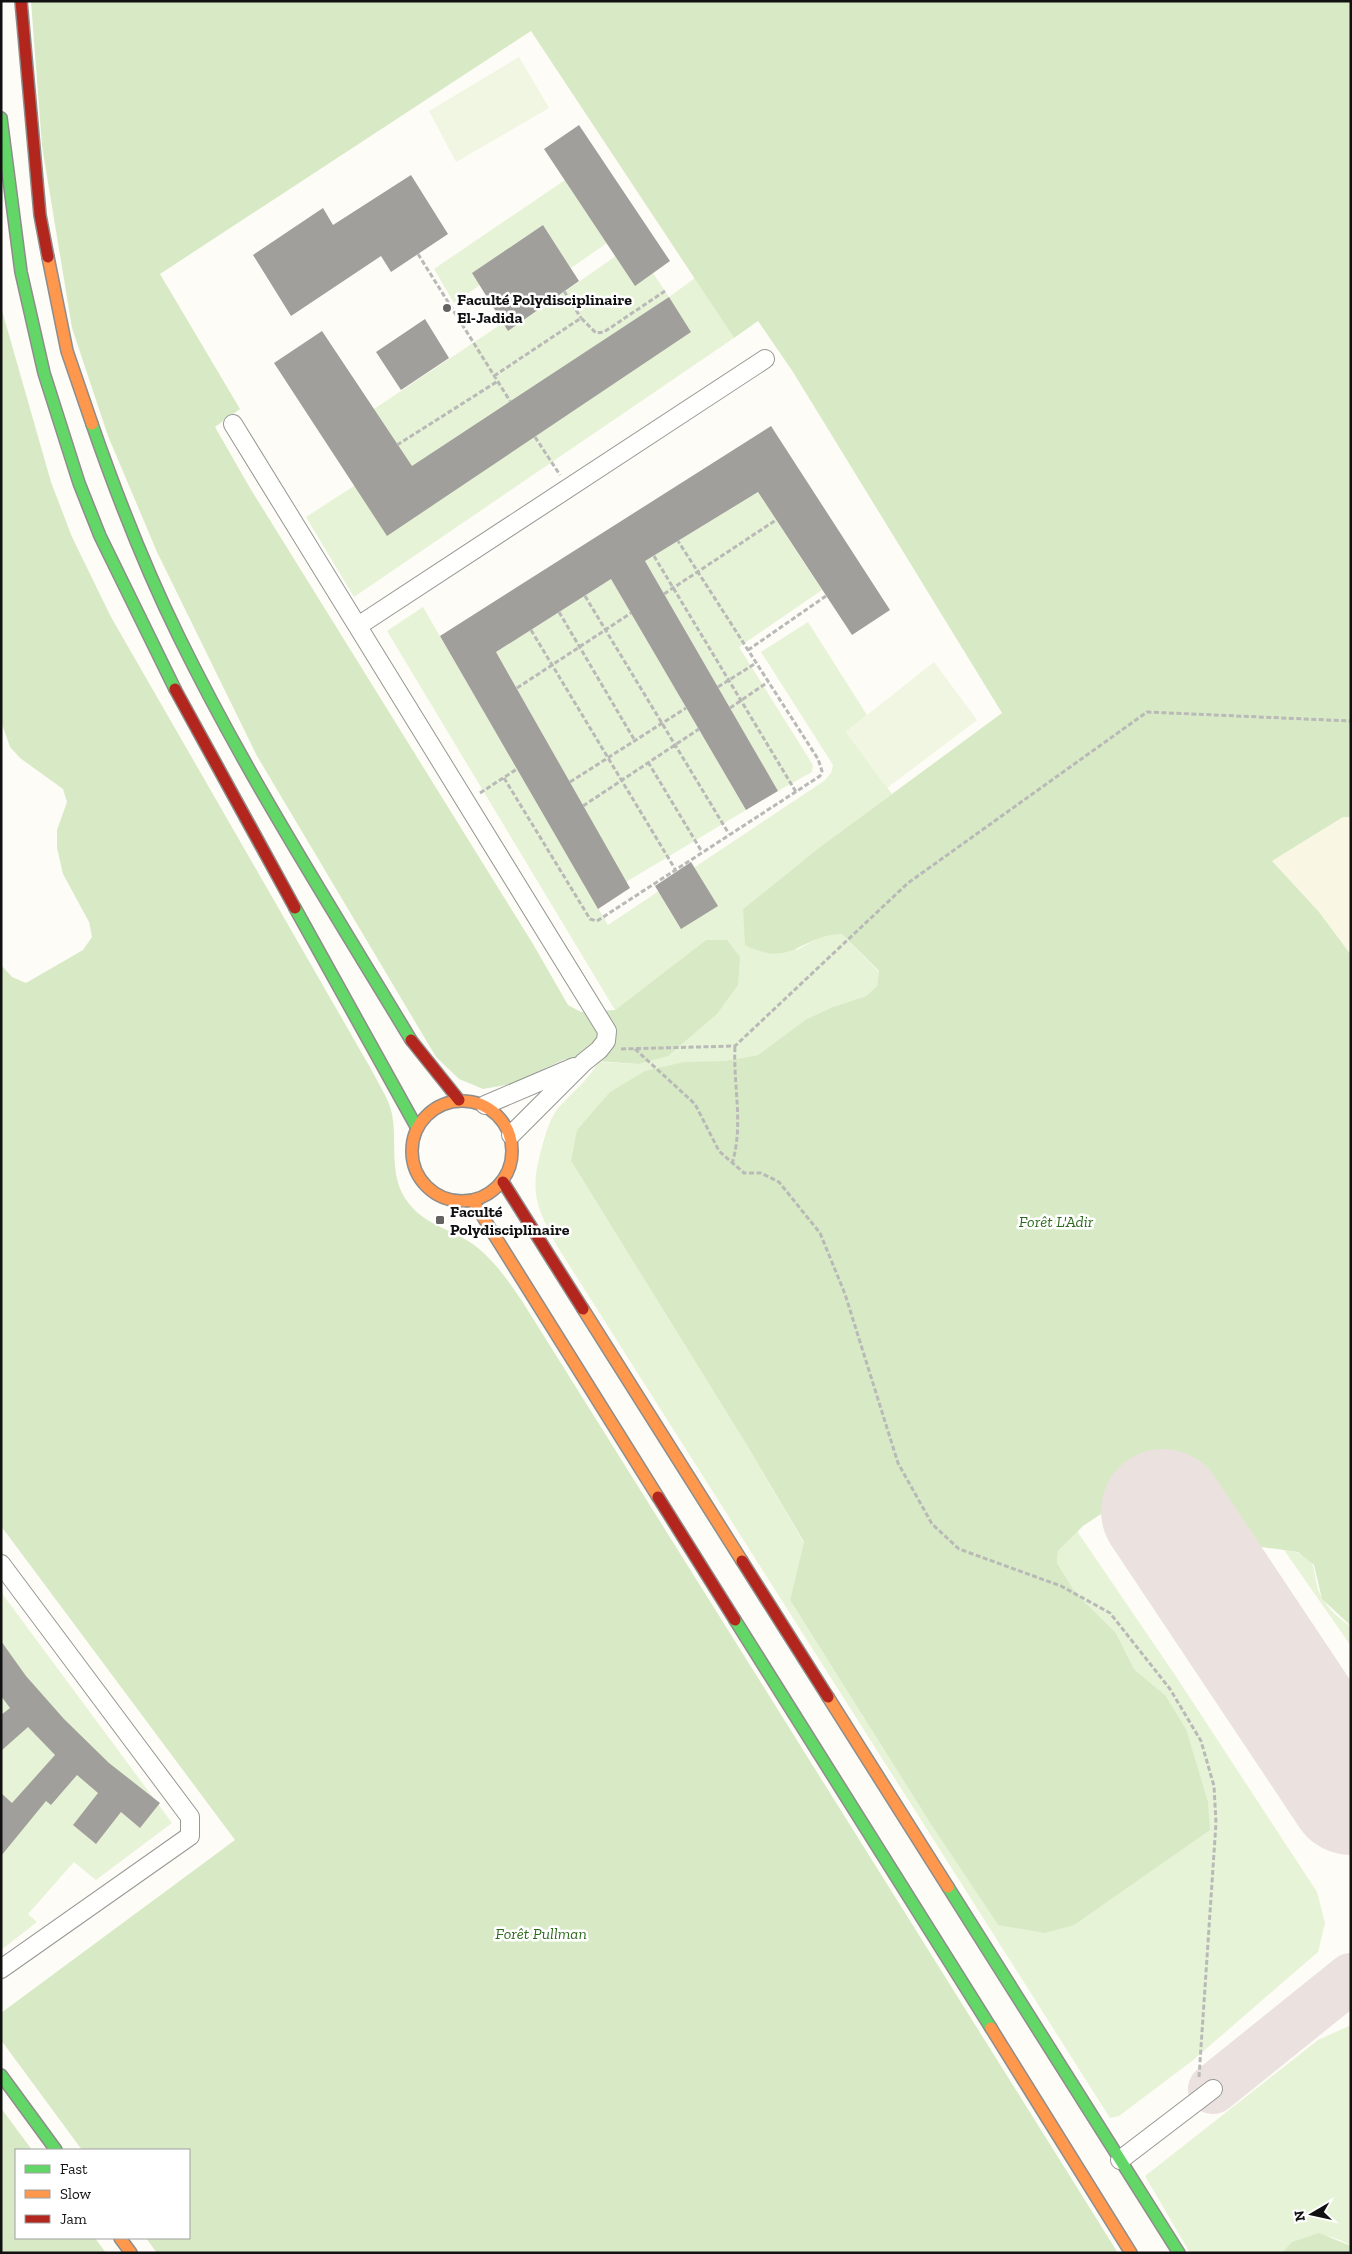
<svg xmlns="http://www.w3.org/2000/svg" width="1352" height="2254" font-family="'Zilla Slab',serif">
	<rect width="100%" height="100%" fill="#fdfcf7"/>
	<path fill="#f9f7e4" d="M1343 817H1351V955L1318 912 1272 861Z"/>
	<path fill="#e7f3d7" d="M565 180 607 243 571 268 543 225 473 273 480 285 454 303 434 269Z
		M616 256 636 285 653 273 669 297 695 278 734 338 354 597 306 517 354 486 374 409 503 323 508 331Z
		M758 492 822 590 739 647 813 765 812 772 778 791 645 561Z
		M611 579 746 810 626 882 496 652Z
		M423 607 608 925 824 781 831 773 833 765 761 652 808 622 867 715 846 732 892 794 820 847 743 909 797 950 825 934H842L879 972 877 986 866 996 830 1008 805 1020 758 1055 724 1061 571 1161 748 1447 804 1543 790 1600 932 1826 998 1925 1165 1695 1134 1669 1116 1633 1075 1592 1057 1563 1058 1551 1077 1531 1175 1675 1317 1892 1325 1923 1318 1952 1192 2061 1119 2116 1110 2118 557 1246C536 1206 529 1192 542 1147 545 1136 549 1121 556 1111 569 1094 588 1082 598 1062L638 1064 706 940 615 1010 387 631Z
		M1284 1550C1326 1555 1308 1576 1323 1599 1328 1608 1342 1622 1351 1626V1646Z
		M1 1592 172 1823 96 1880 74 1862 28 1914 37 1922 1 1950Z
		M1351 2025V2246C1327 2230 1301 2232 1282 2253H1190L1145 2176 1318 2040Z"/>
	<path fill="#d8eac5" d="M31 1H1351V817H1343L1272 861 1319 912 1351 955V1626L1322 1599 1314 1565 1298 1552 1233 1543 1194 1515 1140 1508 1104 1512 1083 1526 1058 1551 1057 1563 1075 1592 1116 1633 1134 1669 1165 1695 1186 1729 1208 1802 1210 1830 1074 1925 1045 1933 998 1925 932 1826 790 1600 804 1542 748 1447 571 1161 577 1130 610 1092 645 1071 684 1062 724 1061 758 1055 805 1020 830 1008 866 996 877 986 879 971 842 934C800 935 793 969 745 945L743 909 820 847 1002 713 793 372 758 321 734 338 531 31 160 274 240 409 215 427 250 488 533 944 568 1005 581 1012 615 1010 706 940H727L740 957 738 985 717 1014 668 1056 638 1064 565 1059 512 1084 483 1089 459 1079 436 1057 257 756 157 552 108 436 72 328 42 146Z
		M1 307 51 482 72 537 111 617 371 1069C378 1083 389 1099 392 1114 397 1140 390 1168 402 1193 421 1228 453 1227 478 1248 496 1263 509 1282 522 1301L1118 2253H157L146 2238H189V2150H82L1 2040V2013L235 1840 1 1526V965L12 977 26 983 83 950 92 937 89 922 63 874 57 848V830L67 802 63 789 20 758 10 747 1 721Z
		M1 2108 32 2150H16V2238H95L106 2253H1Z
		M1319 2233 1351 2246V2253H1282L1292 2242Z"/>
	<path fill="#f0f6e1" d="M519 57 549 108 456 162 429 111Z
		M934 662 977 720 887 788 846 732Z"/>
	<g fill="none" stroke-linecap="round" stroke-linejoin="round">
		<path stroke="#ebe1df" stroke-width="50" d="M1213 2089 1351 1978"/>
		<path stroke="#ebe1df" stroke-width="124" d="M1163 1511 1351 1793"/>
	</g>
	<path fill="#a19f9c" d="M579 125 670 261 635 286 544 149Z
		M411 175 448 234 391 272 381 256 291 316 253 255 323 208 333 225Z
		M543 225 579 281 508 331 472 273Z
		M669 297 691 332 387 536 274 363 322 331 412 466Z
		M425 319 449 358 401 390 376 352Z
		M771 426 890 610 852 635 758 492 645 561 778 791 746 810 611 579 496 652 630 888 598 909 440 636Z
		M691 862 718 906 681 929 655 886Z
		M1 1641 26 1676 64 1719 109 1763 160 1803 140 1828 121 1812 96 1844 73 1825 98 1793 77 1775 51 1805 46 1801 1 1856V1793L12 1803 55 1755 28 1727 1 1751V1715L10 1708 1 1696Z"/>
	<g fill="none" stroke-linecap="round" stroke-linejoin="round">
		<g stroke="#979795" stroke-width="20">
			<path id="street" d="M233 424 607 1031 606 1041 599 1050 584 1062 511 1135
				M358 626 765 359
				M485 1105 574 1067
				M1 1564 190 1817V1836L1 1969
				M1120 2160 1213 2089"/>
		</g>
		<g stroke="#8e8d8b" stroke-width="14">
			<path id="fast" d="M1 118 21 272 44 373 79 483 100 536 175 689
				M92 424C117 496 145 568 179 637 247 776 331 907 411 1040
				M295 908 417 1128
				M735 1620 991 2028
				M948 1887 1179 2253
				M1 2075 56 2150"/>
		</g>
		<g stroke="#8e8d8b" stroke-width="14">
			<path id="slow" d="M48 257 67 351 92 424
				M412 1151a50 50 0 1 1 100 0a50 50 0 1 1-100 0Z
				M473 1201 658 1497
				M583 1309 742 1561
				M828 1697 948 1887
				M991 2028 1131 2253
				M120 2238 131 2253"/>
		</g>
		<g stroke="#8e8d8b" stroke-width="14">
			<path id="jam" d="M21 1 40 215 48 257
				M175 689 295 908
				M411 1040 459 1100
				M503 1182 583 1309
				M658 1497 735 1620
				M742 1561 828 1697"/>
		</g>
		<path stroke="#b9b9b8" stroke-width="3" stroke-dasharray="5 2.5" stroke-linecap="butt" d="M418 254 510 401
			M564 291 581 318
			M494 376 581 318 596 333 604 332 665 291
			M535 437 560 475
			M397 445 498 381
			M654 556 796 792
			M664 594 776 520
			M585 596 729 834
			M559 612 635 741
			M531 630 675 869
			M748 650 826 596
			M718 687 756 663
			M517 688 631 613
			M730 708 768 682
			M648 762 702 852
			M504 778 590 919 597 921 820 776 822 771 818 759 678 541
			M570 782 686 708
			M480 793 517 769
			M583 806 699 729
			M621 1049 735 1046 908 883 1147 712 1351 721
			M635 1049 695 1104 719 1151 744 1173H761L779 1182 820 1233 845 1294 898 1463 932 1524 959 1549 1061 1586 1110 1613 1170 1689 1201 1741 1214 1786 1216 1823 1199 2077
			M732 1164C744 1124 733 1087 735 1046"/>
		<use href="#street" stroke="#fffffe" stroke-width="18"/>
		<use href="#fast" stroke="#63d668" stroke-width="11"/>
		<use href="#slow" stroke="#ff974d" stroke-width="11"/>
		<use href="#jam" stroke="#b3261e" stroke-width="11"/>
	</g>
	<g fill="#646362" stroke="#fff" stroke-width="2">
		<circle cx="447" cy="308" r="5"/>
		<rect x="435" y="1215" width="10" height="10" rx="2.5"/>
	</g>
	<g text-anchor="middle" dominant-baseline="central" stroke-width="5" stroke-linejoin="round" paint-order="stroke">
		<g font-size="16" font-weight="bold" fill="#111" stroke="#fff" text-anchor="start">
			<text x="457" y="299">Faculté Polydisciplinaire<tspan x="457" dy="18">El-Jadida</tspan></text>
			<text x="450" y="1211">Faculté<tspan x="450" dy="18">Polydisciplinaire</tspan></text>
		</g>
		<g font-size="16" font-style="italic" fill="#2f6b1f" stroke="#fff">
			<text x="1056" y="1221">Forêt L'Adir</text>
			<text x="541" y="1933">Forêt Pullman</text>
		</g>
	</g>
	<rect width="1352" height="2254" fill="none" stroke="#111111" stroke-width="5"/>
	<rect x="15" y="2149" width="175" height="90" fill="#ffffff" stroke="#a0a0a0"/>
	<rect x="25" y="2165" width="25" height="8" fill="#63d668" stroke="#a0a0a0"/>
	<text x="60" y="2174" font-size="15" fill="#111111">Fast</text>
	<rect x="25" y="2190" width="25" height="8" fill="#ff974d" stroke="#a0a0a0"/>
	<text x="60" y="2199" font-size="15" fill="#111111">Slow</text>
	<rect x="25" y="2215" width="25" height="8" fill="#b3261e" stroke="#a0a0a0"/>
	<text x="60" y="2224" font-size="15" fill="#111111">Jam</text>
	<g transform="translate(1312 2214) rotate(261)" stroke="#ffffff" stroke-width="4" paint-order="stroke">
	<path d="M0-4L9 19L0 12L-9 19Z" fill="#111111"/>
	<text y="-8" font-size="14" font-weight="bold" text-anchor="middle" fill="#111111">N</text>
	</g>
</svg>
